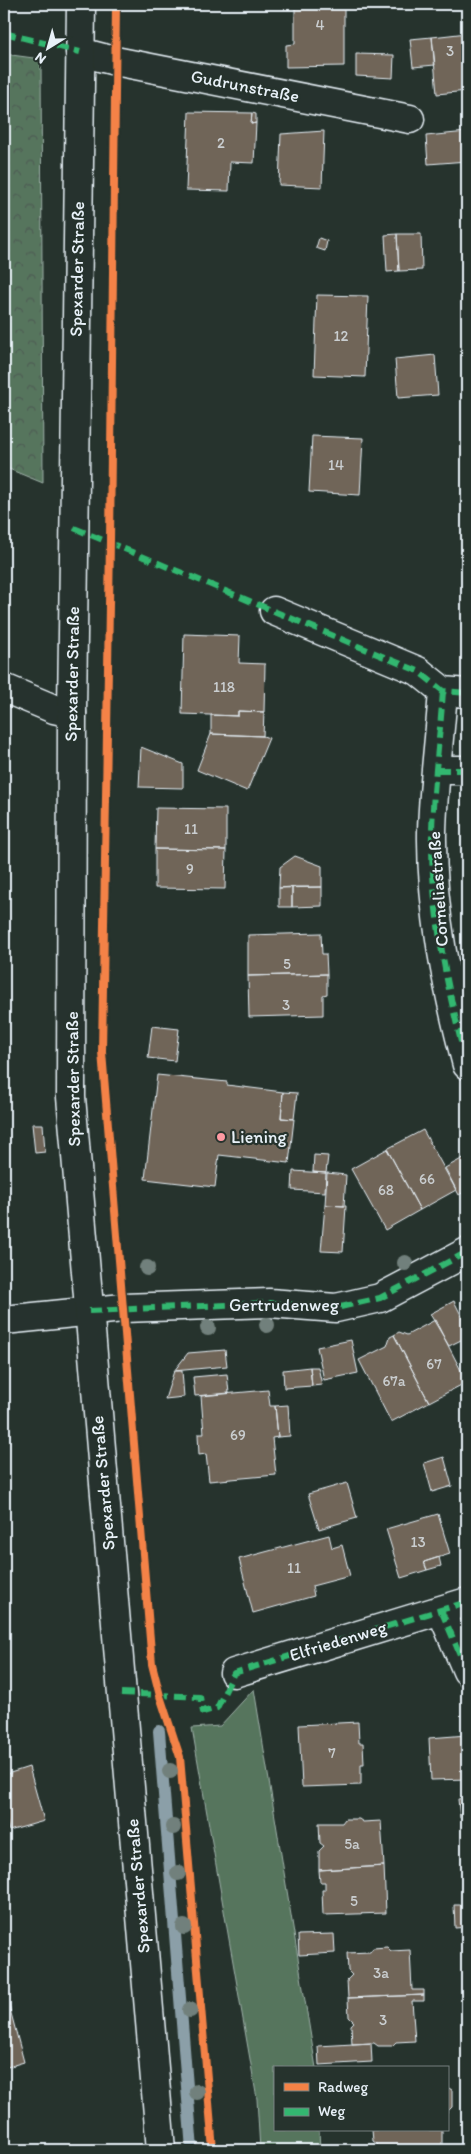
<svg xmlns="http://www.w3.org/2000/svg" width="471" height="2154" font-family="Itim,sans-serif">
	<defs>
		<pattern id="forest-crowns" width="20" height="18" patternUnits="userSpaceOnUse" patternTransform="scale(1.25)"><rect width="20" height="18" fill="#56745d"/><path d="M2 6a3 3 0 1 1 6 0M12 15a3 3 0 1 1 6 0" fill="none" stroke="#4d5c53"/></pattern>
	</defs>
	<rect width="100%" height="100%" fill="#26332d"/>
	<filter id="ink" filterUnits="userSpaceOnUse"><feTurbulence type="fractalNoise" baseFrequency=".02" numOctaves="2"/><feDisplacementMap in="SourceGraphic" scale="10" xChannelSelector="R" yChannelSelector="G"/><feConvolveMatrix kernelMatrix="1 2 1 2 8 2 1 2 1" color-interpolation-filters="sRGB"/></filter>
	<g filter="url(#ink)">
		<path fill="#56745d" stroke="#9fb2aa" d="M254 1689 316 2068H275V2130H319L320 2150H260L257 2099 192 1728 220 1726Z"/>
		<path fill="url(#forest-crowns)" stroke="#9fb2aa" d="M4 54 41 59 43 483 4 467Z"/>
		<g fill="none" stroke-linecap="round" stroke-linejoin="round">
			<path stroke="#8b9fa8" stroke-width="12" d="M159 1731 192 2150"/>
		</g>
		<path fill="#6f6558" stroke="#e8f1f8" d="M295 6H344V66L286 67V45L295 44Z
			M467 33V91L437 94 432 37Z
			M432 37 435 65 413 67 410 39Z
			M356 54 394 55 393 78 356 76Z
			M463 91H467V128Z
			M189 112 252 113 251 124 256 123 254 163 230 162 229 191 186 190Z
			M252 113 256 114V123L251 124Z
			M324 131 322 187 279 185 281 134Z
			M467 132V161L428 164 426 136Z
			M397 234H421L422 270 399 271Z
			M397 234 399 271 387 272 385 235Z
			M319 238 327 241 325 251 316 248Z
			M317 295 368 296 365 377 314 375Z
			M435 355 438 395 398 398 395 359Z
			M463 355H467L466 420Z
			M312 436 363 438 360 495 309 492Z
			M184 634 240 636 239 663 265 664 264 712 238 711V716L182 714Z
			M238 711 264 712 263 736 211 734V715L238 716Z
			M211 734 263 736 269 738 247 791 197 770Z
			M141 747 183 764V788L139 787Z
			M156 808 226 809V850L155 849Z
			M155 849 226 850 225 889 155 888Z
			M295 856 322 866V887L279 888 280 867Z
			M292 887H322V906L292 907Z
			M292 887V907H279V888Z
			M321 933 322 954H326L327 974 248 976V935Z
			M327 974V994L323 995V1015L249 1017 248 976Z
			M152 1026 179 1029 175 1061 148 1058Z
			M157 1075 227 1082V1085L283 1092 281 1118 294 1119 289 1163 219 1155 215 1187 145 1179Z
			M283 1092 297 1093 294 1119 281 1118Z
			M32 1124H43L45 1152 35 1153Z
			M423 1130 456 1190 420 1210 387 1149Z
			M387 1149 420 1210 385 1230 351 1169Z
			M314 1155 328 1156 326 1173 313 1172Z
			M467 1156V1190L459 1195 445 1168Z
			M293 1171 326 1173 325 1192 292 1190Z
			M327 1173 346 1175 344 1206 325 1205Z
			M325 1205 346 1206 343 1252 321 1251Z
			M454 1301 467 1327V1337L449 1346 430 1314Z
			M435 1320 467 1382 429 1402 394 1335 399 1332 407 1335Z
			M394 1335 429 1402 391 1422 359 1360 387 1346 390 1337Z
			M351 1340 358 1373 324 1380 317 1347Z
			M225 1350 227 1366 174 1371 188 1353Z
			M310 1367H318L322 1385 312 1386Z
			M310 1367 312 1386 284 1388 283 1370Z
			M174 1371H182L184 1397 165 1399Z
			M227 1374 229 1393 195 1396 193 1377Z
			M268 1390 270 1406H275L278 1437 272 1438 276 1475 209 1481 206 1454 199 1455 198 1434H204L201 1396Z
			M288 1405 290 1436 278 1437 275 1406Z
			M444 1457 452 1486 432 1492 424 1463Z
			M347 1483 357 1518 319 1529 308 1494Z
			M438 1514 450 1554 424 1562 427 1570 401 1578 386 1529Z
			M329 1535 332 1548 342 1545 350 1576 312 1586 314 1596 253 1613 239 1559Z
			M439 1557 441 1566 427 1570 424 1562Z
			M358 1722 359 1743H363L364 1764H361V1785L302 1787 299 1725Z
			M467 1735V1779L431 1780 429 1738Z
			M29 1767 44 1821 9 1831 4 1811V1775Z
			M467 1798V1818H460L458 1799Z
			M345 1819H359L363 1822 381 1821 384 1866 319 1870V1851L324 1846 320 1843 319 1823H342Z
			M384 1866 386 1913 323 1915 322 1890H325V1882H320L319 1870Z
			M454 1905H467V1927L455 1928Z
			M334 1934 335 1953 299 1955 298 1935Z
			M387 1947 391 1951 410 1950 412 1990H424V1995L348 1998 347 1980 352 1975 348 1971 347 1953 370 1952 373 1948Z
			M424 1995V2001H412L415 2041 396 2042 392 2046H378L374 2043 352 2044 351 2025 354 2022 349 2017 348 1998Z
			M8 2002 24 2062 4 2068V2003Z
			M371 2043 372 2062 319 2065 318 2046Z
			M447 2087 452 2090V2107L447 2112Z
			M372 2130H442V2150H375L378 2145 373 2141Z"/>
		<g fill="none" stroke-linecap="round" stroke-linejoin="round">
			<g stroke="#e8f1f8" stroke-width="31">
				<path id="street" d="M80 52 115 61 410 119
					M274 611 418 671 443 691 467 693
					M4 688 54 709 72 713
					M443 691C440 737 433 785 432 832 431 911 447 989 467 1065
					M437 770H467
					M4 1320 123 1308 269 1303 336 1308 380 1298 467 1252
					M441 1610 467 1671
					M234 1673 467 1602"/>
			</g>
			<g stroke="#e8f1f8" stroke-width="31">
				<path id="secondary" d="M81 4 72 713 71 1097 161 2150"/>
			</g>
			<use href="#street" stroke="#26332d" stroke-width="28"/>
			<use href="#secondary" stroke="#26332d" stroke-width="28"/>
			<path stroke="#33b770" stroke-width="6" stroke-dasharray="12 6" stroke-linecap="butt" d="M4 33 80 52
				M74 528 418 671 443 691 467 693
				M443 691C440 737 433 785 432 832 431 911 447 989 467 1065
				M437 770H467
				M89 1311 269 1303 336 1308 380 1298 467 1252
				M441 1610 467 1671
				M121 1693 200 1697 203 1712 217 1708 234 1673 467 1602"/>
			<g stroke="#26332d" stroke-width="11">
				<path id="cycleway" d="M116 4 110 541 102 1052 152 1664 160 1696 180 1757 213 2150"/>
			</g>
			<use href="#cycleway" stroke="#f48246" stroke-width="8"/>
		</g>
		<g fill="#71807b">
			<circle cx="405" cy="1263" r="8"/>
			<circle cx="147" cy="1268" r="8"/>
			<circle cx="267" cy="1325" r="8"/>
			<circle cx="208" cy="1328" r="8"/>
			<circle cx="170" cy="1771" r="8"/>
			<circle cx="173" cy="1827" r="8"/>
			<circle cx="178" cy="1873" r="8"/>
			<circle cx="184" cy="1927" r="8"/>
			<circle cx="190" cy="2010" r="8"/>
			<circle cx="197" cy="2092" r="8"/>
		</g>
	</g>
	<circle fill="#ff9aa2" stroke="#26332d" stroke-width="2" cx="221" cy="1137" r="5"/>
	<g text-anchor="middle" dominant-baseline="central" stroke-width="4.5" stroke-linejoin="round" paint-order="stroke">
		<g font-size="15" fill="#caced0">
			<text x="320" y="25">4</text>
			<text x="450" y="51">3</text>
			<text x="221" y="143">2</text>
			<text x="341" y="336">12</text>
			<text x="336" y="465">14</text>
			<text x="224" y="687">118</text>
			<text x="191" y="829">11</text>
			<text x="190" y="869">9</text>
			<text x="287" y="964">5</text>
			<text x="286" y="1005">3</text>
			<text x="427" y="1179">66</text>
			<text x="386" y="1190">68</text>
			<text x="434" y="1364">67</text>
			<text x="394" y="1381">67a</text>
			<text x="238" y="1435">69</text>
			<text x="418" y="1542">13</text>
			<text x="294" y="1568">11</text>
			<text x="332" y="1753">7</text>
			<text x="352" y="1844">5a</text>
			<text x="354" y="1901">5</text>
			<text x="381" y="1973">3a</text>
			<text x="383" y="2020">3</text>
		</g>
		<g font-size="18" fill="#e8f1f8" stroke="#26332d">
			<text transform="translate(245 86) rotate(11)">Gudrunstraße</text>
			<text transform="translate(77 269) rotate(-89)">Spexarder Straße</text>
			<text transform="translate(72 674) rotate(-89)">Spexarder Straße</text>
			<text transform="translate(438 889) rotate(-94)">Corneliastraße</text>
			<text transform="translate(73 1079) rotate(-91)">Spexarder Straße</text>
			<text x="284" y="1305">Gertrudenweg</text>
			<text transform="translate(103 1483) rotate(-95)">Spexarder Straße</text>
			<text transform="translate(338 1641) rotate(-17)">Elfriedenweg</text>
			<text transform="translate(138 1886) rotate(-95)">Spexarder Straße</text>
		</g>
		<g font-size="18" fill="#e8f1f8" stroke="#26332d" text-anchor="start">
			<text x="231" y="1137">Liening</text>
		</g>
	</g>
	<rect width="471" height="2154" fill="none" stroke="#26332d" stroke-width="20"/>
	<rect x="10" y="10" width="451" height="2134" fill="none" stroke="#e8f1f8" stroke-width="2" filter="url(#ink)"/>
	<rect x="274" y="2066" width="175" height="65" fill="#26332d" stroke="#747f7e"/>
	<rect x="284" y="2083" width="25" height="8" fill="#f48246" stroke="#747f7e"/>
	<text x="318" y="2092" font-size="15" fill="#e8f1f8">Radweg</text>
	<rect x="284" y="2108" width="25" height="8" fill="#33b770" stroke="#747f7e"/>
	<text x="318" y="2116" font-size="15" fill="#e8f1f8">Weg</text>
	<g transform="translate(48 48) rotate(217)" stroke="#26332d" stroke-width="4" paint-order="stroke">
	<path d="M0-4L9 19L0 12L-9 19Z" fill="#e8f1f8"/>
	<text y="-8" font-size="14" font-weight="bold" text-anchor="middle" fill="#e8f1f8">N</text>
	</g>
</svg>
